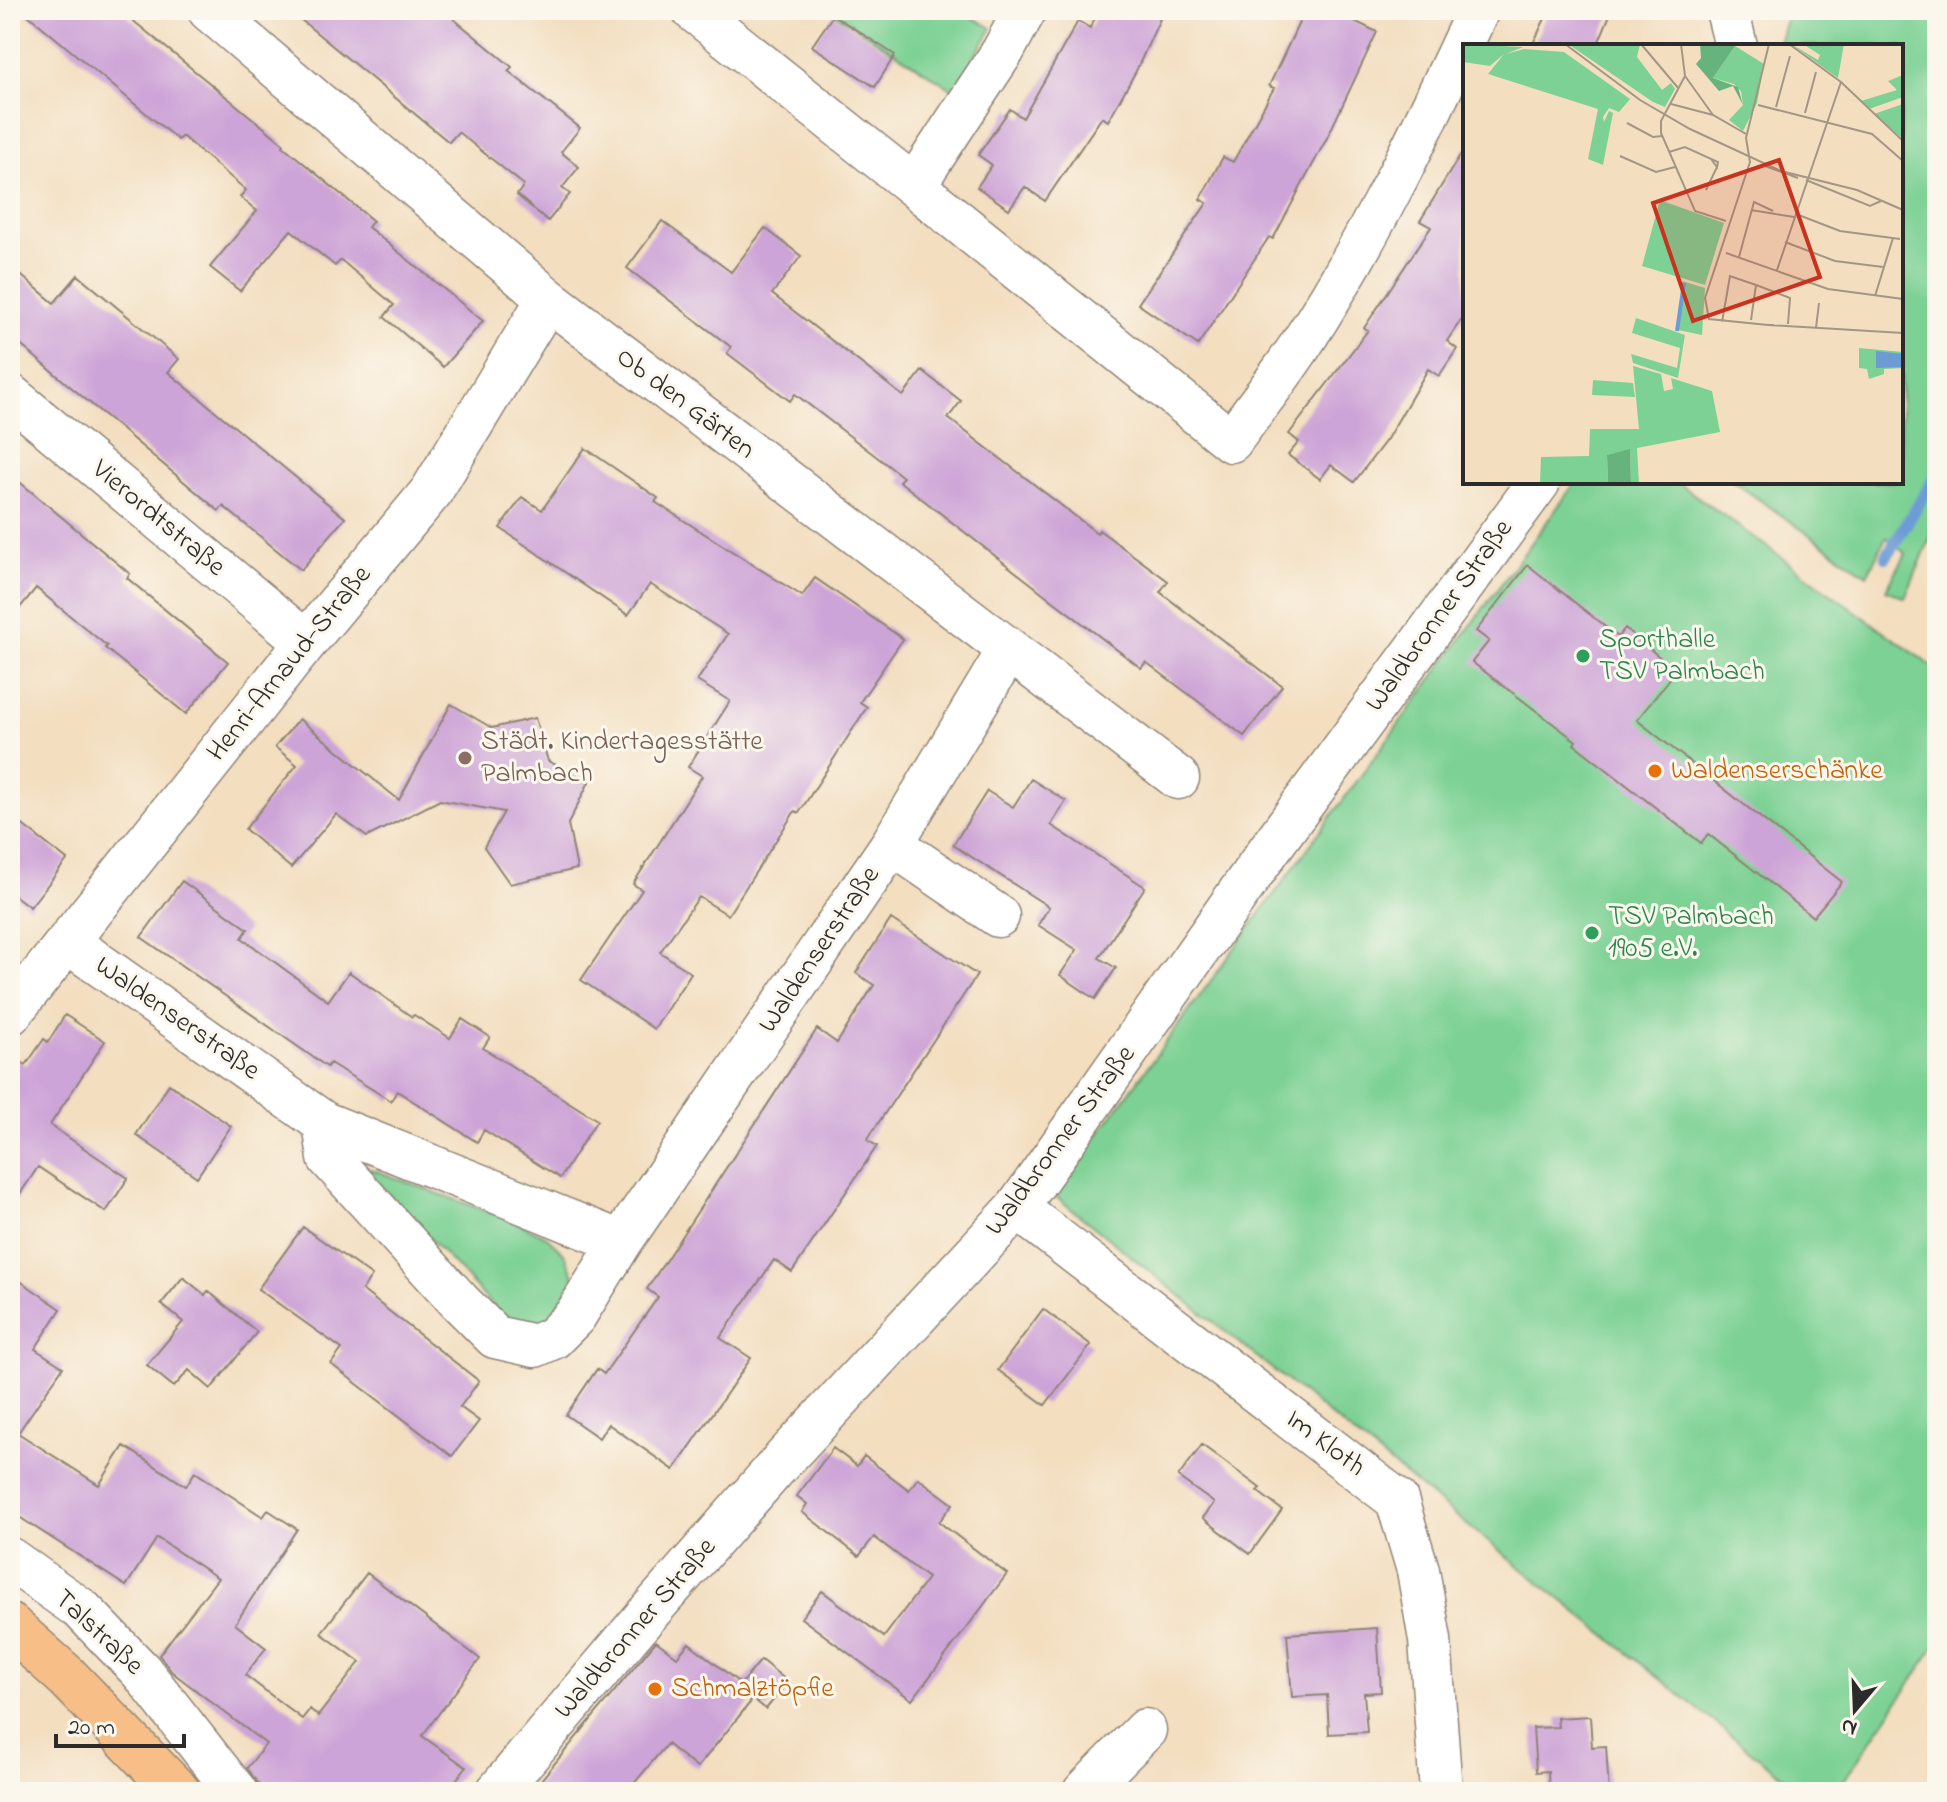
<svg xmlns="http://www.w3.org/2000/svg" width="1947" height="1802" font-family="'Indie Flower',sans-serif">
	<rect width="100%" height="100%" fill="#fbf7ec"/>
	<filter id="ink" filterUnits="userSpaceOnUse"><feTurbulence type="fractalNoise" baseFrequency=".0125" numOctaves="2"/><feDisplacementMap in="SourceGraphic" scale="16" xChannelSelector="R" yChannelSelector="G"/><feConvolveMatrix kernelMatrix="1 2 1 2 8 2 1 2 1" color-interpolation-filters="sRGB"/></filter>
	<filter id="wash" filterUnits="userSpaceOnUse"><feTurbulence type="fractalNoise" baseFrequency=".006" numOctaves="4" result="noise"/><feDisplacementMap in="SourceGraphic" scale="32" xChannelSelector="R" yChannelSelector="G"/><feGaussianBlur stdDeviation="1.8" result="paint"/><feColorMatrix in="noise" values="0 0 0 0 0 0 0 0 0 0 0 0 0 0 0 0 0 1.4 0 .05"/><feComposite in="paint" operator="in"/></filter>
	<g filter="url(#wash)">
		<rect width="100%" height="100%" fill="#f3dec0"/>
		<path fill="#7dd194" stroke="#547e60" stroke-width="2" d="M829 10H959L992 28 954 90Z
			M1789 10H1937V523L1905 598 1886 590 1906 554 1886 537 1867 575 1734 482H1901V46H1778Z
			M1576 482H1677L1937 670V1644L1836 1792H1802L1054 1195Z
			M371 1169 516 1222 547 1237 564 1253 575 1278 544 1327 510 1324 366 1171Z"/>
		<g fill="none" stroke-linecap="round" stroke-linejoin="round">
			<path stroke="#6d9bd5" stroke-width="12" d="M1886 557 1937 474"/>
		</g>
		<g id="blocks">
			<path fill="#cda4d7" d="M22 10H120L284 144 283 146 373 221 368 227 483 321 443 367 384 317 394 305 341 260 335 266 291 230 240 291 210 267 257 211 240 197 246 190 182 136 178 140Z
				M289 10H443L512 67 508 71 580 128 561 152 579 167 562 188 570 194 548 221 517 195 524 185 458 132 449 142Z
				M1099 10H1164L1136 71 1108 121 1102 117 1045 201 1025 187 1009 209 977 187 992 165 978 155 1010 109 1023 118 1078 21 1090 28Z
				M1305 10H1332L1377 32 1328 136 1273 239 1269 237 1198 345 1138 304 1207 203 1200 199 1223 157 1233 162 1274 88 1269 86Z
				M1549 10H1612L1597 46H1532Z
				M833 15 895 55 875 87 812 46Z
				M1465 147V314L1447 341 1457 349 1439 376 1428 369 1387 439 1354 482 1331 465 1320 479 1288 455 1299 442 1289 434 1368 330 1364 328 1431 227 1420 221Z
				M662 221 731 272 765 228 801 256 772 294 903 396 922 371 961 401 948 418 1097 533 1099 530 1168 581 1160 592 1282 686 1244 736 1146 662 1141 668 1048 597 899 481 903 477 795 394 790 401 727 353 731 347 627 268Z
				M10 266 54 303 78 275 179 359 168 372 345 518 301 570 223 506 219 511 10 336Z
				M585 448 658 498 655 502 802 596 815 578 903 639 860 702 867 707 799 813 795 811 728 915 699 897 660 952 691 973 654 1029 581 980 642 890 633 884 702 776 688 767 730 701 697 681 728 634 650 584 628 615 500 528 522 497 542 510Z
				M10 474 130 574 127 578 228 662 186 714 105 648 107 646 36 588 10 620Z
				M1528 565 1618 637 1625 628 1676 671 1637 720 1842 882 1813 917 1708 834 1701 843 1574 744 1576 741 1472 662 1489 641 1476 631Z
				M451 704 492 728 535 718 548 761 589 782 568 824 577 869 510 884 484 847 504 812 440 800 367 837 336 814 291 868 245 829 297 765 275 747 299 719 399 800Z
				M1031 779 1066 801 1051 825 1145 887 1099 958 1116 968 1095 999 1060 975 1077 950 1038 925 1049 907 953 845 987 791 1013 807Z
				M10 815 67 860 30 907 10 892Z
				M182 881 248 929 242 938 328 1001 349 972 412 1017 414 1015 450 1038 462 1019 490 1037 483 1048 597 1120 560 1178 484 1130 477 1142 397 1091 391 1101 330 1063 327 1067 141 937Z
				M891 919 977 975 867 1140 877 1146 792 1272 774 1260 720 1338 751 1358 674 1470 608 1424 599 1438 566 1415 597 1369 604 1374 658 1297 647 1289 817 1029 837 1043 874 985 856 973Z
				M65 1015 105 1041 50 1125 128 1178 106 1212 38 1167 10 1209V1055L26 1065 44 1039 48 1042Z
				M169 1084 231 1126 197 1177 136 1135Z
				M303 1227 372 1276 362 1290 479 1381 460 1407 479 1421 452 1456 331 1364 342 1349 258 1289Z
				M10 1274 61 1309 35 1349 63 1367 18 1433 99 1485 124 1446 186 1486 195 1472 263 1517 268 1510 297 1529 235 1624 266 1648 245 1675 302 1719 310 1709 318 1716 360 1662 321 1633 367 1573 480 1659 422 1736 466 1767 447 1792H264L247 1768 266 1744 172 1672 159 1655 218 1578 157 1538 126 1586 10 1511Z
				M183 1277 205 1295 208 1291 257 1332 211 1389 189 1370 174 1387 147 1365 183 1322 161 1304Z
				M1043 1309 1091 1345 1045 1405 998 1370Z
				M1202 1445 1260 1488 1257 1491 1282 1510 1250 1554 1203 1518 1214 1503 1178 1477Z
				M833 1448 857 1466 864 1456 909 1490 918 1478 953 1504 939 1522 1007 1574 912 1700 801 1618 822 1591 884 1637 928 1578 874 1537 859 1556 802 1512 807 1504 797 1496Z
				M1377 1628 1381 1692 1364 1693 1367 1732 1329 1734 1327 1695 1292 1697 1287 1634Z
				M656 1641 677 1657 689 1643 741 1684 761 1660 788 1682 766 1709 753 1699 697 1768 667 1744 627 1792H531Z
				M1590 1716 1592 1747 1606 1746 1609 1792H1549L1548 1771 1536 1772 1533 1728 1558 1727 1557 1718Z"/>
		</g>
	</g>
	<g filter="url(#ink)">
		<use href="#blocks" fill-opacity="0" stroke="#8f8476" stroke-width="2"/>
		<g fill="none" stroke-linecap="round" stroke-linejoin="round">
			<g stroke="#8f8476" stroke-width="45">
				<path id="minor" d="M209 10 548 299 1178 778
					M693 10 914 186 1003 51 1025 10
					M1727 10 1736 46
					M914 186 1231 441C1254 409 1280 377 1302 343 1371 237 1425 124 1478 10
					M10 395 306 642
					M892 844 998 916
					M69 943 324 1123 621 1242
					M10 1014 306 642 431 492 548 299
					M324 1123 329 1158 459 1301 495 1337 535 1346 553 1338 575 1316 621 1242 892 844 1008 651
					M1017 1208 1397 1500 1418 1570 1430 1640 1441 1792
					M10 1559 82 1610 141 1671 236 1792
					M497 1792 644 1618 780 1463 1017 1208 1269 850 1539 482
					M1084 1792 1145 1730"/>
			</g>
			<g stroke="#8f8476" stroke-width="47">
				<path id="major" d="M10 1626 67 1677 178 1792"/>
			</g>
			<use href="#minor" stroke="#fff" stroke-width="42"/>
			<use href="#major" stroke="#f7be88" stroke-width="44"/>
		</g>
	</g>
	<g fill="#2e9e5b" stroke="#fbf7ec" stroke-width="3">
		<circle cx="1583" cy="656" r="8"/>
		<circle cx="1592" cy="933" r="8"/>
	</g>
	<circle fill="#8d6e63" stroke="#fbf7ec" stroke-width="3" cx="465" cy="758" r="8"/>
	<g fill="#e8710a" stroke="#fbf7ec" stroke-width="3">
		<circle cx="1655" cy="771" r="8"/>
		<circle cx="655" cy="1689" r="8"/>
	</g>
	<g text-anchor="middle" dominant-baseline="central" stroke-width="6" stroke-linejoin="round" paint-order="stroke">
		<g font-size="28" fill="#2b2b2b" stroke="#fbf7ec">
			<text transform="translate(685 404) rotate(37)">Ob den Gärten</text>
			<text transform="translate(158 519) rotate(40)">Vierordtstraße</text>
			<text transform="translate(1440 616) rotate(-54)">Waldbronner Straße</text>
			<text transform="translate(290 664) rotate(-51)">Henri-Arnaud-Straße</text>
			<text transform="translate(820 950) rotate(-56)">Waldenserstraße</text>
			<text transform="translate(177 1019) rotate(35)">Waldenserstraße</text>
			<text transform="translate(1061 1141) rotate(-53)">Waldbronner Straße</text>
			<text transform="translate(1325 1444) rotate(37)">Im Kloth</text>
			<text transform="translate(636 1629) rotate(-49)">Waldbronner Straße</text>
			<text transform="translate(98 1633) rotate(43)">Talstraße</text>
		</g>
		<g font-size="28" fill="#27864d" stroke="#fbf7ec" text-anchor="start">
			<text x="1599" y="640">Sporthalle<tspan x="1599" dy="32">TSV Palmbach</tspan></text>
			<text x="1608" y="917">TSV Palmbach<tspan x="1608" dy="32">1905 e.V.</tspan></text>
		</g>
		<g font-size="28" fill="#785e54" stroke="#fbf7ec" text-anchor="start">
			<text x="481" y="742">Städt. Kindertagesstätte<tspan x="481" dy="32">Palmbach</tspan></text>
		</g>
		<g font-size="28" fill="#c56008" stroke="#fbf7ec" text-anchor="start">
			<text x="1671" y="771">Waldenserschänke</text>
			<text x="671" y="1689">Schmalztöpfle</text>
		</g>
	</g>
	<g transform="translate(1463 44)">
		<rect width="440" height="440" fill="#f3dec0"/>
		<path d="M0 0 60 3 43 10 61 5 101 8 167 55 156 68 146 64 140 73 141 78 146 67 150 69 140 121 125 115 135 65 25 30 41 10 27 22 0 18ZM105 0H177L174 13 199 46 208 39 212 45 202 63 190 58ZM328 0 355 16 357 11 340 0H381L375 34ZM272 2 301 20 294 59 280 87 266 76 280 61 278 47 271 40 250 34ZM440 31V53L406 65 398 57 434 46 425 37ZM440 60V95L411 70ZM197 156 261 179 242 241 179 222ZM219 237 242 244 239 291 215 286ZM173 274 222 291 215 334 170 319 168 310 214 324 217 304 169 289ZM396 304 440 308V324L421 325V330L406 335 404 325 396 324ZM170 322 198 330 201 347 210 345 208 334 249 347 257 388 174 404 176 440H168L167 406 144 411 145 440H77L78 413 126 412 127 385H176ZM130 336 170 339 172 353 129 351Z" fill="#7dd194"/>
		<path d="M237 0 272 2 250 34 275 43 280 61 270 42 256 47 233 20 238 14ZM167 405 168 440H145L144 411Z" fill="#66b37e"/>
		<path d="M413 307 440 310V323L413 324Z" fill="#6d9bd5"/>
		<path fill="none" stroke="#6d9bd5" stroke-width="4" d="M214 287 221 239"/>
		<path fill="none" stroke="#a39684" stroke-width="2" d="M102 0 177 56 227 85 318 127 394 146 440 166M178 0 216 45M218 0 222 32 198 77V89L232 167 263 177M326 0 378 38 440 97M222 32 250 71M208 60 250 71 283 90M295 61 409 90 440 117M313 63 327 12M342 69 353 28M164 79 190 93 199 92M206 108 222 103 255 118 254 123 248 115M157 112 193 128 212 123M302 122 335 134M343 136 407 162 418 157M243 146 254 123M288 166 331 173M333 170 377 187 437 195M322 198 372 217 420 223M263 209 365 245 440 255M276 213 291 158 310 167M314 226 378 38M412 252 430 194M288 276 293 241 327 254 325 280M259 278 267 232 293 241M305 281 246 275 242 254 287 118 283 94 306 0M311 281H305L440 289M353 284 356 259"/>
		<path fill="#c8321e" fill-opacity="0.15" stroke="#c8321e" stroke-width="4" d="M316 116 357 233 230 277 190 159Z"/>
		<rect width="440" height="440" fill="none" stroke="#2b2b2b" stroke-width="4"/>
	</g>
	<rect width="1947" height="1802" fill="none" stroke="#fbf7ec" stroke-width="40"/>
	<g transform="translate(1855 1710) rotate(199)" stroke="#fbf7ec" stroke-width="6" paint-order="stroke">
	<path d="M0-6L14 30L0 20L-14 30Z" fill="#2b2b2b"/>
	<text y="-12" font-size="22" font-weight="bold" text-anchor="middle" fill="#2b2b2b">N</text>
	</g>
	<path d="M56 1734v12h128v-12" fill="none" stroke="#2b2b2b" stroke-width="4"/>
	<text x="68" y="1734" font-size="24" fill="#2b2b2b" stroke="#fbf7ec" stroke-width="6" paint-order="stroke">20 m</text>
</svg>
